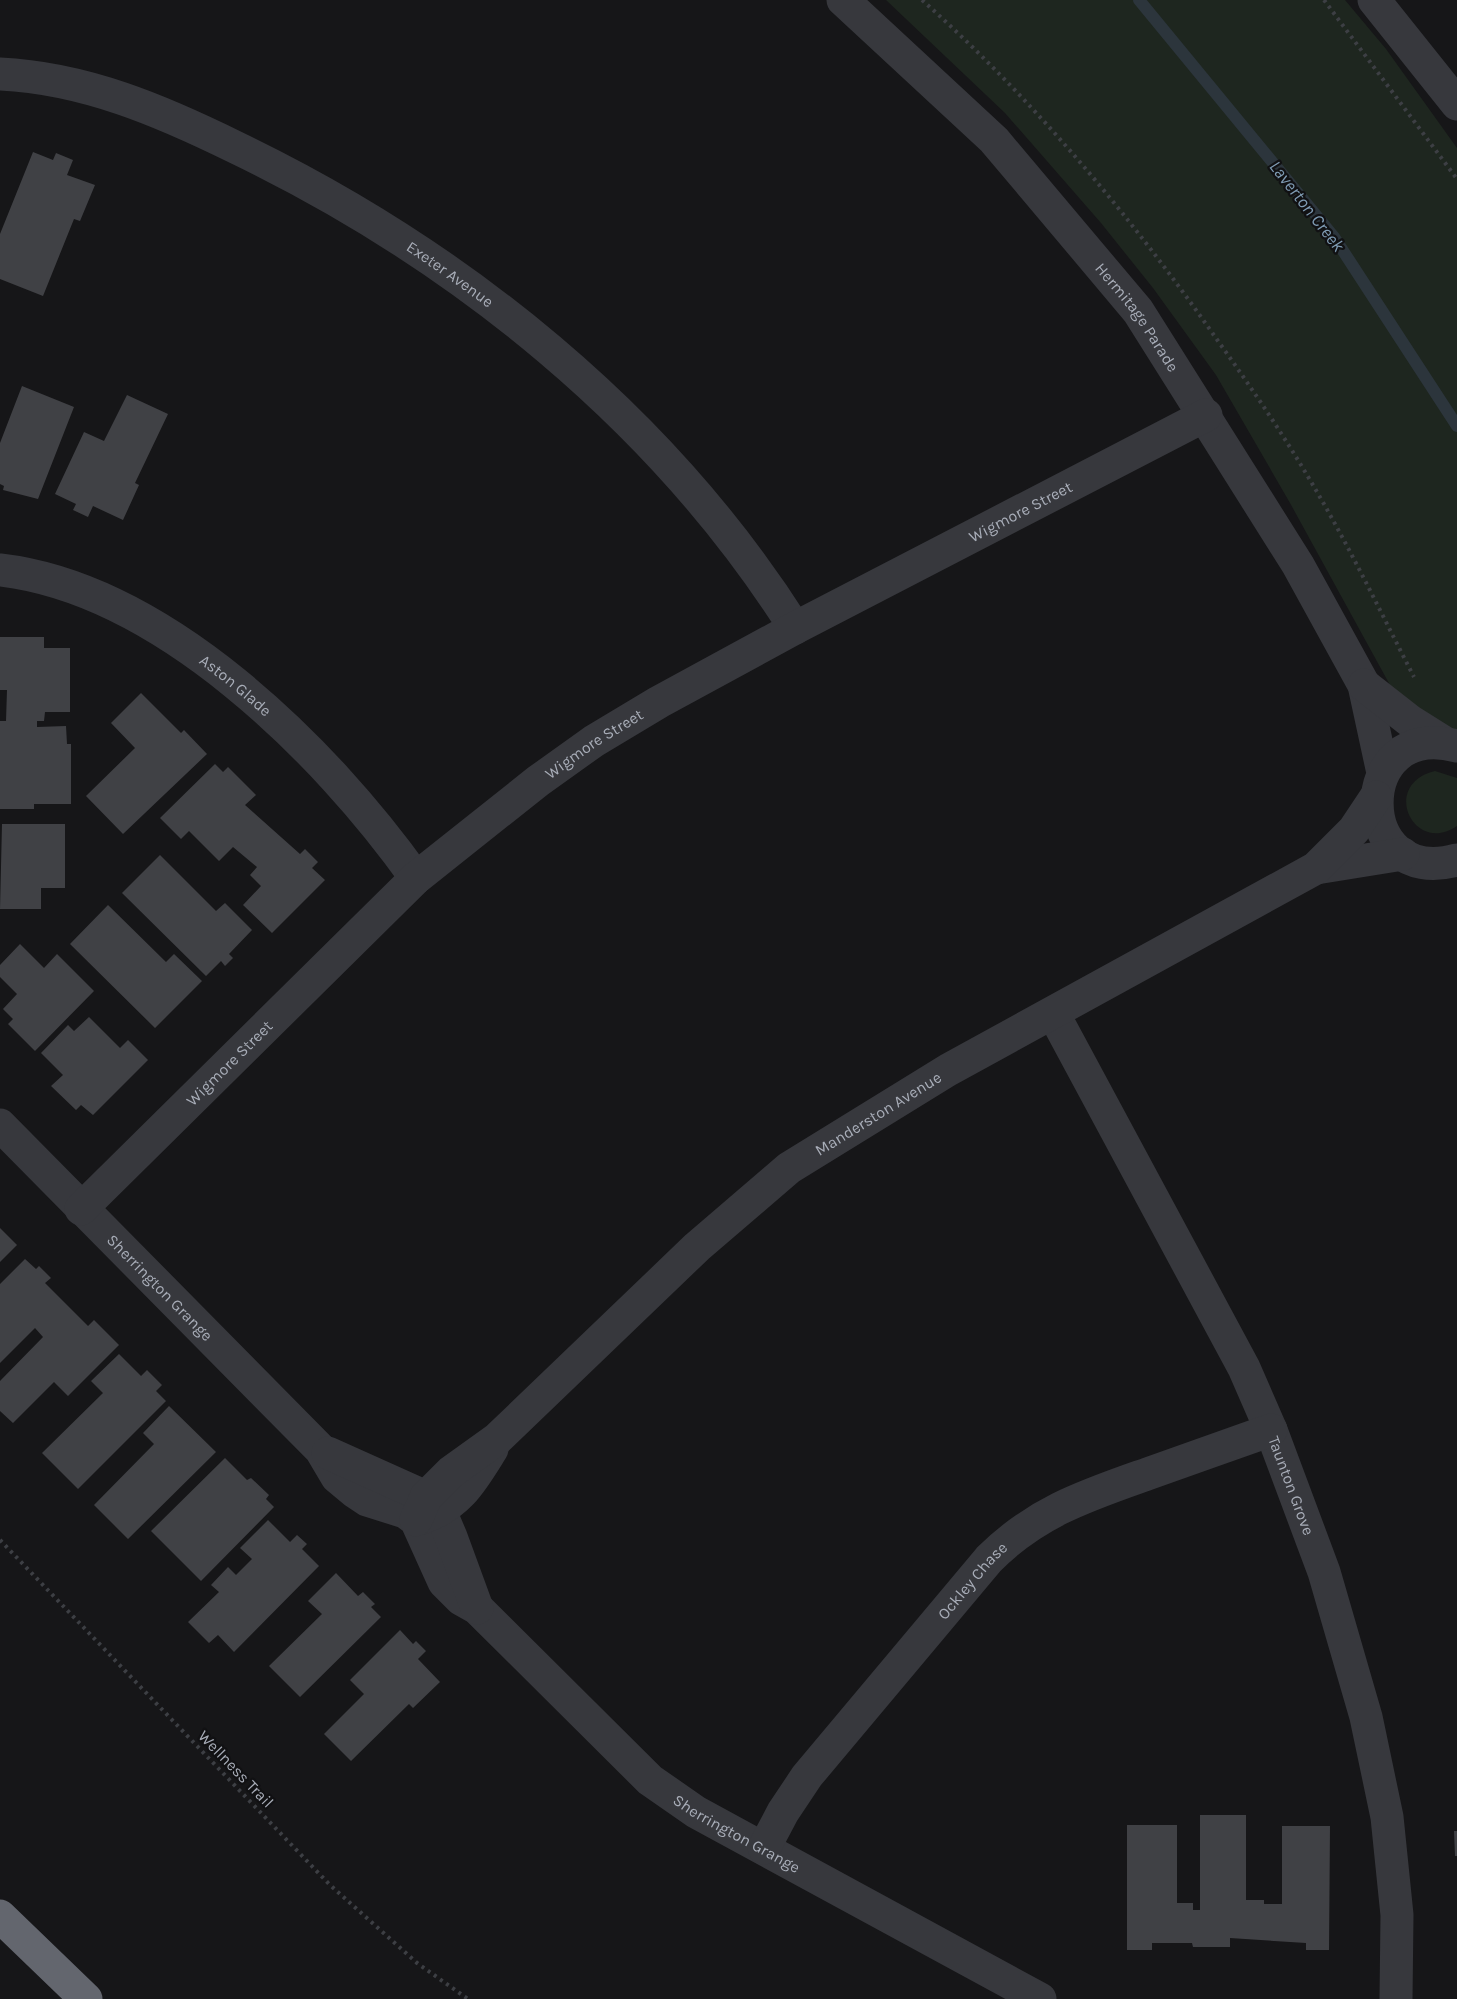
<svg xmlns="http://www.w3.org/2000/svg" width="1457" height="1999" font-family="Karla,sans-serif">
	<rect width="100%" height="100%" fill="#161618"/>
	<path fill="#1e261f" d="M886 0H1345L1386 49 1457 148V733L1396 696 1290 503 1216 375 1153 288 1101 223 1005 113Z
		M1435 771 1457 778V826C1413 856 1380 784 1435 771Z"/>
	<g fill="none" stroke-linecap="round" stroke-linejoin="round">
		<path stroke="#2c353c" stroke-width="12" d="M1139 0 1334 237 1457 426"/>
	</g>
	<path fill="#404145" d="M33 152 53 160 56 153 73 160 67 175 95 185 80 221 74 219 43 296 0 279V234Z
		M22 386 74 407 38 499 3 490 4 486 0 484V443Z
		M127 395 168 414 135 483 139 485 123 520 93 506 88 517 73 510 76 504 55 494 84 432 104 441Z
		M0 637H44V648H70V712H45L44 721H37V727L66 726 67 744H71V804H34V809H0V721H6L7 690H0Z
		M141 693 181 733 184 730 207 754 123 834 86 796 135 748 111 723Z
		M215 764 223 772 228 767 256 795 245 805 300 854 305 849 318 862 312 868 325 880 272 933 243 905 261 886 250 875 257 867 233 847 219 861 189 831 181 839 160 818Z
		M2 824H65V888H41V909H0Z
		M160 855 216 911 225 903 252 930 229 954 233 958 225 966 221 961 206 976 122 893Z
		M108 905 166 962 174 954 202 981 155 1028 70 944Z
		M20 944 44 968 57 954 94 991 35 1051 8 1024 13 1019 3 1009 17 994 0 977V965Z
		M89 1017 120 1048 128 1040 148 1060 93 1115 81 1105 76 1110 51 1086 63 1075 41 1053 68 1025 74 1031Z
		M0 1228 17 1245 0 1262Z
		M25 1259 36 1269 39 1266 51 1278 45 1283 88 1326 94 1320 119 1345 68 1396 54 1382 13 1423 0 1411V1381L43 1337 35 1328 0 1363V1284Z
		M119 1354 141 1376 147 1370 162 1385 156 1391 166 1401 78 1489 42 1453 103 1393 91 1381Z
		M169 1406 216 1452 128 1539 94 1505 154 1444 143 1433Z
		M225 1458 247 1480 251 1478 269 1495 266 1499 274 1507 201 1581 151 1531Z
		M268 1520 290 1542 297 1535 307 1544 302 1549 319 1566 234 1652 218 1635 209 1643 188 1622 219 1592 211 1585 228 1567 236 1575 252 1559 240 1548Z
		M336 1573 358 1596 363 1592 375 1604 371 1607 381 1617 300 1697 269 1666 322 1614 308 1601Z
		M400 1630 413 1644 416 1641 426 1651 418 1659 440 1682 413 1708 409 1704 351 1761 324 1734 364 1694 350 1680Z
		M1200 1815H1246V1900H1264V1904H1282V1826H1330L1329 1950H1306V1943L1230 1938V1947H1193L1192 1943H1152V1950H1127V1825H1177V1903H1193V1910H1200Z
		M1454 1831H1457V1856H1455Z"/>
	<g fill="none" stroke-linecap="round" stroke-linejoin="round">
		<path stroke="#3d3f44" stroke-width="4" stroke-dasharray="3 4.5" stroke-linecap="butt" d="M922 0C1034 100 1132 218 1218 341 1253 390 1287 440 1317 492 1352 552 1382 615 1414 677
			M1324 0 1457 179
			M0 1540 329 1884 417 1963 468 1999"/>
		<g stroke="#37383d" stroke-width="33">
			<path id="s1" d="M843 0 994 140 1138 311 1298 565 1364 685 1383 773"/>
			<path d="M1374 0 1457 104"/>
			<path id="s2" d="M0 74C85 78 162 111 237 148 459 255 662 418 795 628"/>
			<path id="s3" d="M0 570C163 589 325 750 416 878"/>
			<path d="M1364 685 1410 721 1445 743"/>
			<path d="M1457 746C1350 717 1351 890 1457 860"/>
			<path d="M1316 868 1403 854"/>
			<path id="s4" d="M1053 1013 1244 1368 1271 1430 1324 1572 1366 1717 1387 1817 1397 1915 1396 1999"/>
			<path id="s5" d="M0 1125 321 1450 337 1477 355 1492 367 1500 405 1512 416 1520 444 1582 461 1599 477 1608 650 1780 696 1812 1040 1999"/>
			<path id="s6" d="M81 1209 416 878 538 781 594 741 659 702 795 628 1206 415"/>
			<path d="M328 1453 426 1497 440 1511 451 1537 477 1608"/>
			<path d="M422 1518C460 1504 472 1481 492 1449"/>
			<path id="s7" d="M416 1520 426 1497 451 1472 497 1439 697 1247 789 1168 948 1070 1316 868 1354 830 1376 797"/>
			<path id="s8" d="M764 1848 783 1812 807 1776 989 1559C1037 1511 1088 1495 1150 1473 1190 1459 1231 1444 1271 1430"/>
		</g>
		<path stroke="#63666e" stroke-width="33" d="M0 1916 86 1999"/>
	</g>
	<g text-anchor="middle" dominant-baseline="central" stroke-width="4.5" stroke-linejoin="round" paint-order="stroke">
		<g font-size="16" fill="#a8adb8" stroke="#111113">
			<text stroke="none"><textPath href="#s2" startOffset="498">Exeter Avenue</textPath></text>
			<text stroke="none"><textPath href="#s1" startOffset="434">Hermitage Parade</textPath></text>
			<text stroke="none"><textPath href="#s6" startOffset="1180">Wigmore Street</textPath></text>
			<text stroke="none"><textPath href="#s3" startOffset="266">Aston Glade</textPath></text>
			<text stroke="none"><textPath href="#s6" startOffset="694">Wigmore Street</textPath></text>
			<text stroke="none"><textPath href="#s6" startOffset="208">Wigmore Street</textPath></text>
			<text stroke="none"><textPath href="#s7" startOffset="620">Manderston Avenue</textPath></text>
			<text stroke="none"><textPath href="#s5" startOffset="228">Sherrington Grange</textPath></text>
			<text stroke="none"><textPath href="#s4" startOffset="530">Taunton Grove</textPath></text>
			<text stroke="none"><textPath href="#s8" startOffset="340">Ockley Chase</textPath></text>
			<text transform="translate(236 1769) rotate(46)">Wellness Trail</text>
			<text stroke="none"><textPath href="#s5" startOffset="1036">Sherrington Grange</textPath></text>
		</g>
		<g font-size="18" font-style="italic" fill="#7f9bb3" stroke="#111113">
			<text transform="translate(1307 206) rotate(52)">Laverton Creek</text>
		</g>
	</g>
</svg>
